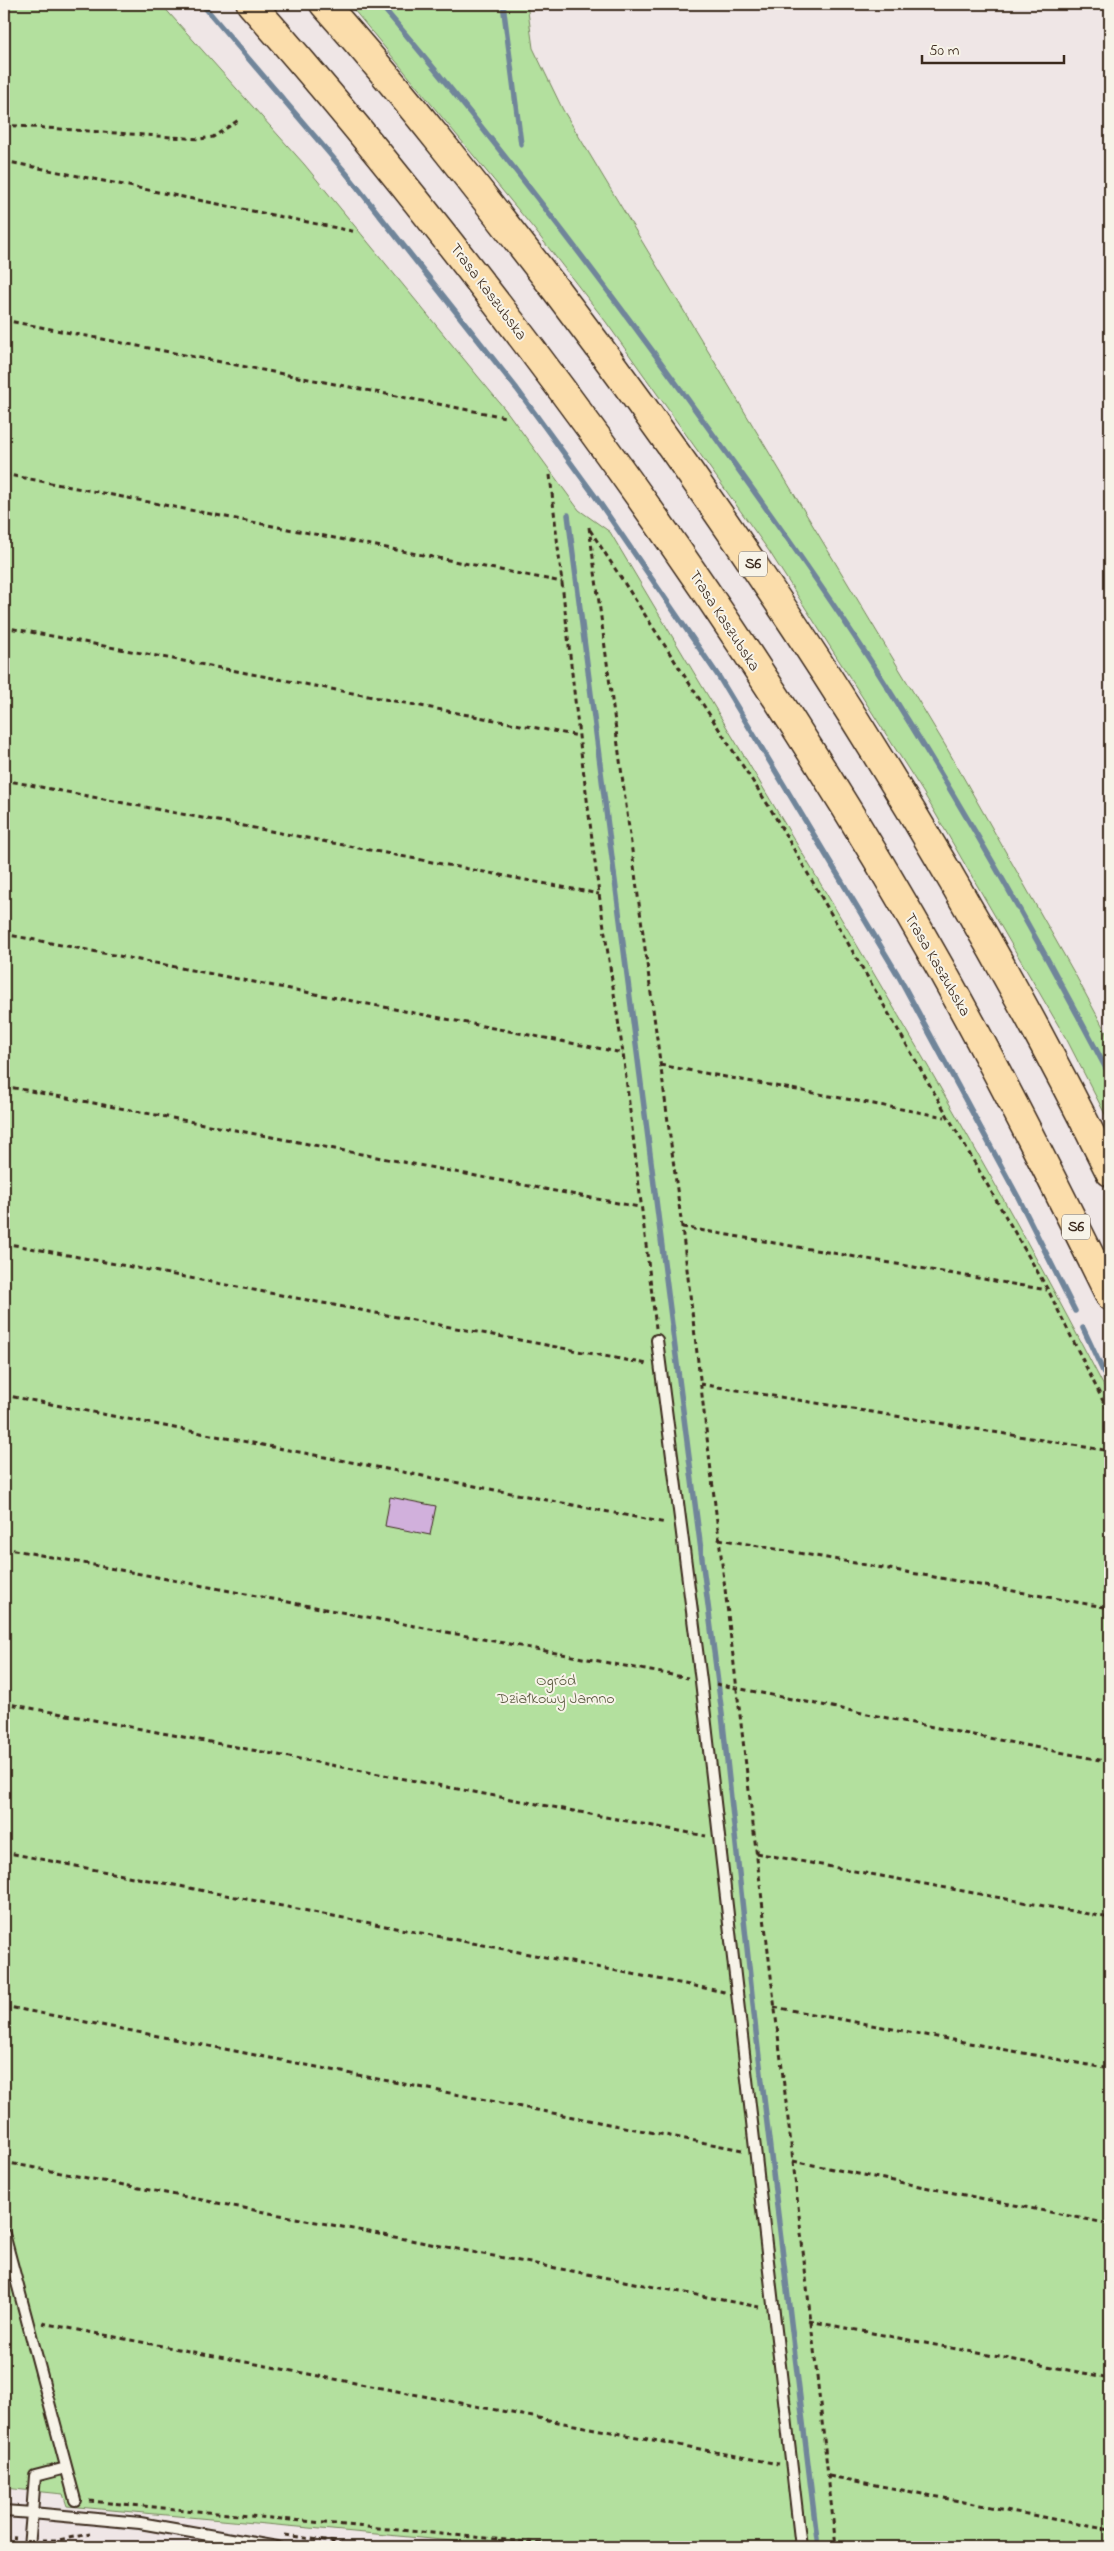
<svg xmlns="http://www.w3.org/2000/svg" width="1114" height="2551" font-family="'Indie Flower',sans-serif">
	<rect width="100%" height="100%" fill="#efe6e6"/>
	<filter id="ink" filterUnits="userSpaceOnUse"><feTurbulence type="fractalNoise" baseFrequency=".02" numOctaves="2"/><feDisplacementMap in="SourceGraphic" scale="10" xChannelSelector="R" yChannelSelector="G"/><feConvolveMatrix kernelMatrix="1 2 1 2 8 2 1 2 1" color-interpolation-filters="sRGB"/></filter>
	<g filter="url(#ink)">
		<path fill="#b3e09e" stroke="#77855e" d="M4 4H161L304 164 508 413 579 510 610 532C780 819 958 1102 1110 1398V2547H519L67 2506 63 2494 4 2488Z
			M349 4H527L533 48 563 110 945 745 1076 976 1110 1040V1124L1068 1042 923 792 769 551 606 322 534 229Z"/>
		<g fill="none" stroke-linecap="round" stroke-linejoin="round">
			<path stroke="#70859a" stroke-width="5.5" d="M202 4 346 173 517 389 595 496 719 677 898 975 1018 1197 1075 1311
				M380 4C486 128 585 258 681 390 751 487 822 584 886 685 966 812 1040 942 1110 1076
				M503 4 521 144
				M568 515 722 1714 756 2032 818 2547
				M1083 1328 1110 1386"/>
		</g>
		<path fill="#d1b0dc" stroke="#3b2a1e" d="M390 1497 436 1506 430 1535 385 1526Z"/>
		<g fill="none" stroke-linecap="round" stroke-linejoin="round">
			<g stroke="#3b2a1e" stroke-width="14">
				<path id="service" d="M657 1340 701 1681 801 2547
					M4 2234 75 2500
					M66 2468 35 2476 32 2513 140 2523 277 2547
					M4 2511 32 2513 29 2547"/>
			</g>
			<g stroke="#3b2a1e" stroke-width="31">
				<path id="motorway" d="M251 4C350 115 442 231 532 350 681 547 820 754 941 969 1001 1076 1056 1186 1110 1296
					M324 4C406 96 481 193 556 290 767 567 955 861 1110 1172"/>
			</g>
			<path stroke="#3b2a1e" stroke-width="3" stroke-dasharray="5 4" stroke-linecap="butt" d="M4 125 200 139 213 137 240 119
				M4 161 357 232
				M4 320 505 417
				M4 474 562 582
				M550 475 579 736 599 894 623 1053 656 1328
				M589 527 682 1227 793 2161 836 2547
				M590 530 770 808 1048 1290 1110 1415
				M4 627 579 736
				M4 780 599 894
				M4 934 623 1053
				M660 1065 945 1117
				M4 1086 639 1207
				M682 1227 1047 1290
				M4 1243 647 1364
				M700 1384 1110 1451
				M4 1395 666 1523
				M719 1539 1110 1608
				M4 1548 688 1678
				M716 1684 1110 1762
				M4 1703 706 1836
				M4 1852 725 1992
				M756 1853 1110 1918
				M4 2006 742 2150
				M774 2007 1110 2069
				M793 2161 1110 2224
				M4 2162 759 2307
				M809 2321 1110 2378
				M42 2323 778 2464
				M829 2476 1110 2530
				M89 2501 581 2547
				M285 2535 364 2547
				M4 2537 16 2538
				M42 2540H58L90 2534"/>
			<use href="#service" stroke="#f7f3e8" stroke-width="10"/>
			<use href="#motorway" stroke="#fbddab" stroke-width="28"/>
		</g>
	</g>
	<g text-anchor="middle" dominant-baseline="central" stroke-width="4" stroke-linejoin="round" paint-order="stroke">
		<g fill="#f7f3e8" stroke="#73665b" stroke-width="1">
			<rect x="739" y="551.5" width="28" height="25" rx="4"/>
			<rect x="1062" y="1214.5" width="28" height="25" rx="4"/>
		</g>
		<g font-size="15" font-weight="bold" fill="#3b2a1e">
			<text x="753" y="564">S6</text>
			<text x="1076" y="1227">S6</text>
		</g>
		<g font-size="16" fill="#3b2a1e" stroke="#f7f3e8">
			<text transform="translate(488 292) rotate(53)">Trasa Kaszubska</text>
			<text transform="translate(724 621) rotate(57)">Trasa Kaszubska</text>
			<text transform="translate(937 965) rotate(60)">Trasa Kaszubska</text>
		</g>
		<g font-size="16" fill="#59583e" stroke="#f7f3e8">
			<text x="556" y="1681">Ogród<tspan x="556" dy="18">Działkowy Jamno</tspan></text>
		</g>
	</g>
	<rect width="1114" height="2551" fill="none" stroke="#f7f3e8" stroke-width="20"/>
	<rect x="10" y="10" width="1094" height="2531" fill="none" stroke="#3b2a1e" stroke-width="2" filter="url(#ink)"/>
	<path d="M922 55v8h142v-8" fill="none" stroke="#3b2a1e" stroke-width="2.5"/>
	<text x="929" y="55" font-size="15" fill="#3b2a1e" stroke="#f7f3e8" stroke-width="4" paint-order="stroke">50 m</text>
</svg>
